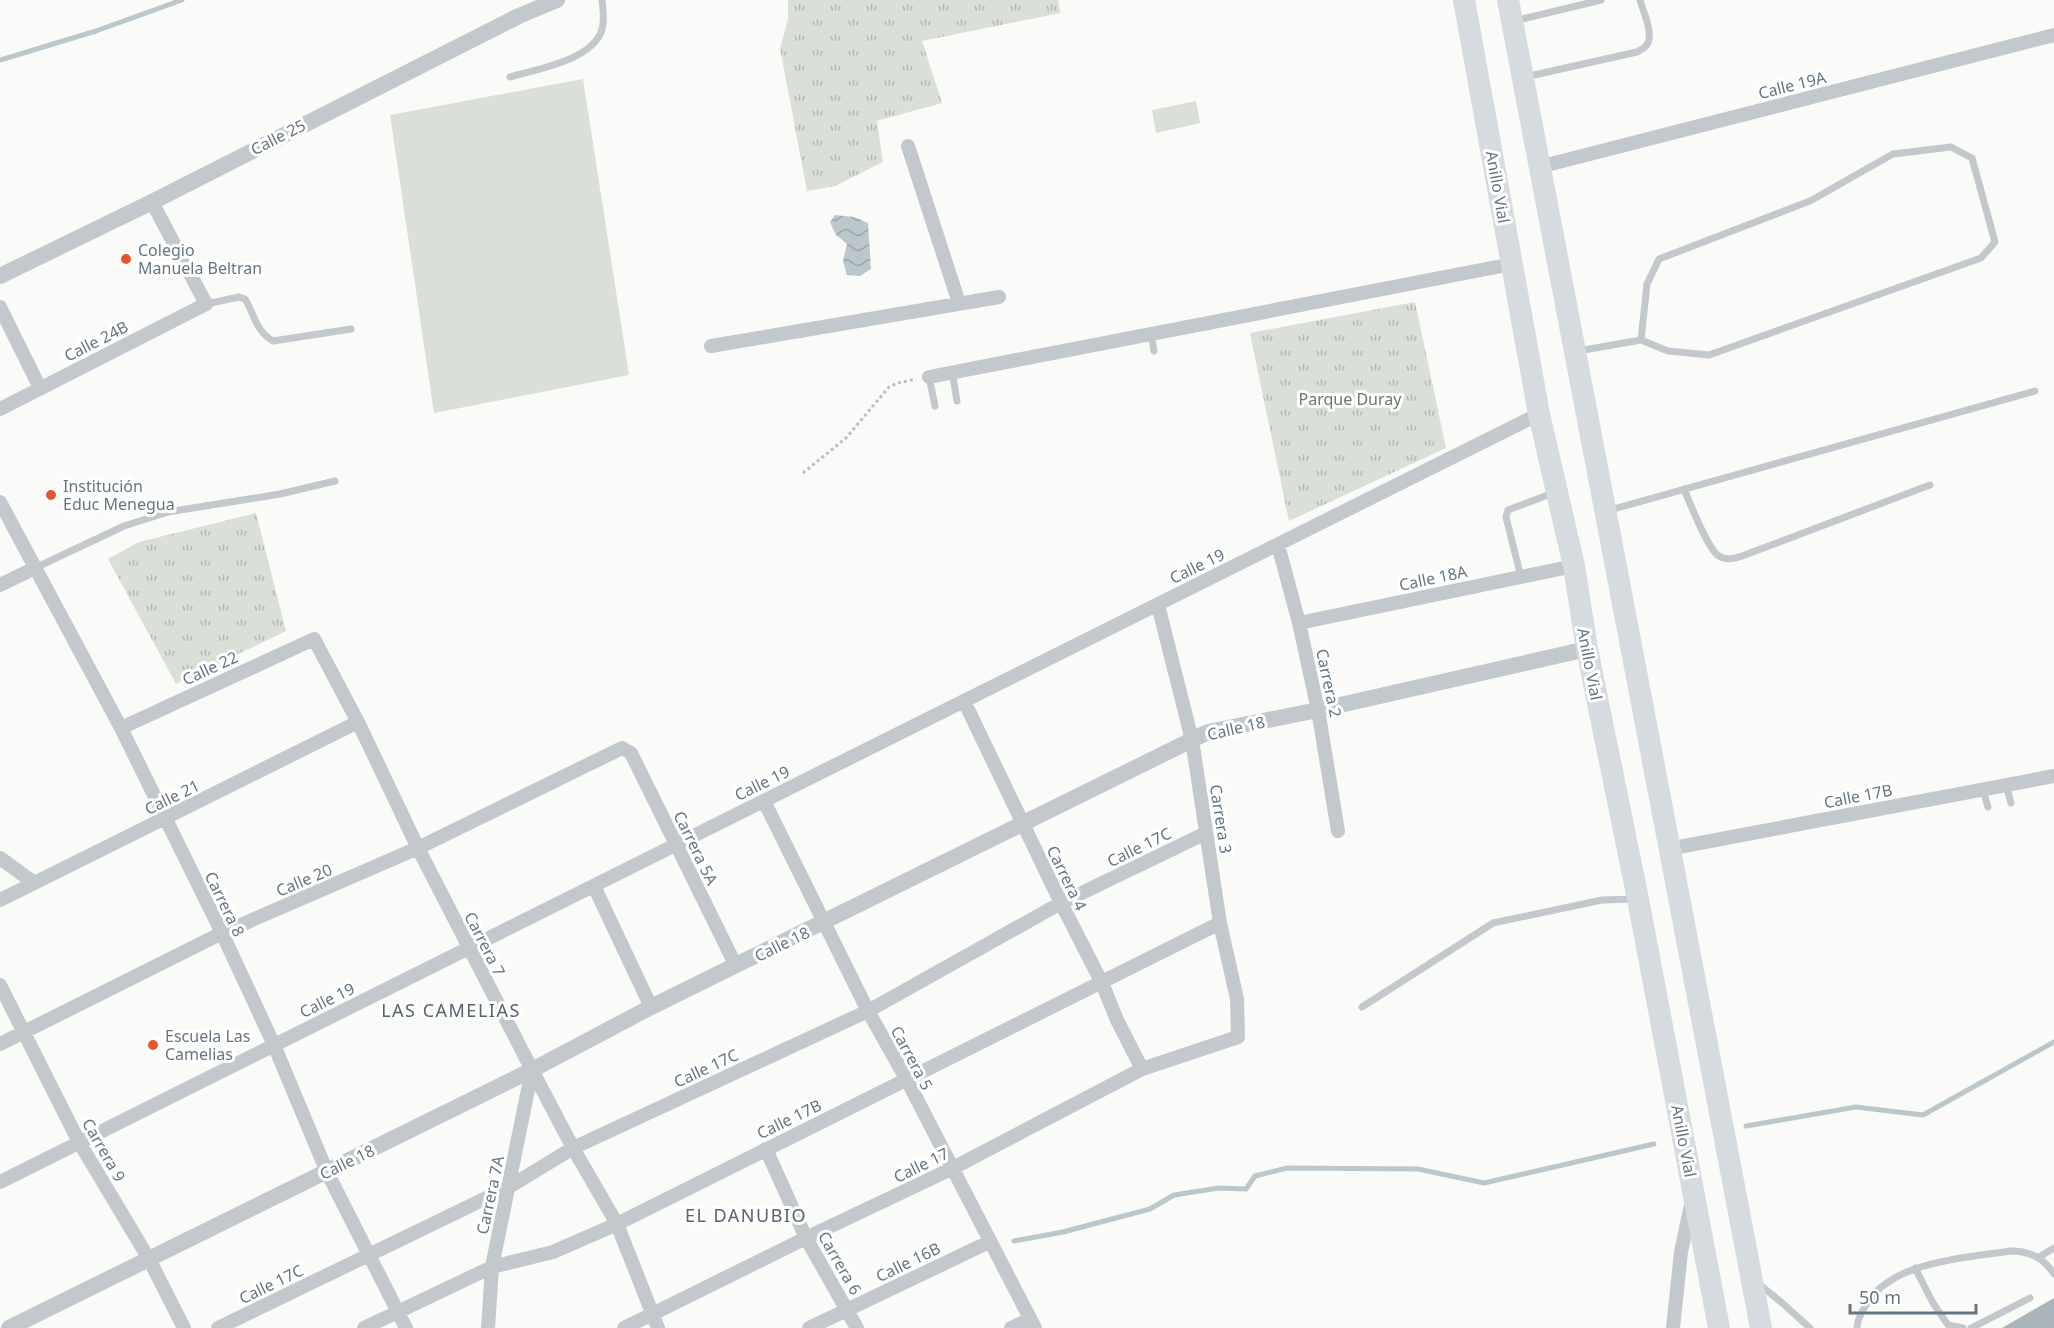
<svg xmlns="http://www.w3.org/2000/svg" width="2054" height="1328" font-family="'Noto Sans',sans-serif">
	<defs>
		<pattern id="park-tufts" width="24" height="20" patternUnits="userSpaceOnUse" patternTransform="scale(1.5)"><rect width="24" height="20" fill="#dadfd7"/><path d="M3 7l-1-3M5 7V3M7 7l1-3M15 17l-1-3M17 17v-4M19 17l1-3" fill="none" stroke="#b4b9b4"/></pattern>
		<pattern id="water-waves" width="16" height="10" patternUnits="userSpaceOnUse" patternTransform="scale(1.5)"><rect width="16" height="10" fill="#bbc7cb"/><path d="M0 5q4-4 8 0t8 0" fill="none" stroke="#9ca6aa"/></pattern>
	</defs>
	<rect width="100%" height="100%" fill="#fafaf8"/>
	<path fill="#dadfd7" d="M583 79 629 375 434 413 390 115Z
		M1196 101 1200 123 1156 133 1152 110Z"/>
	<path fill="url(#park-tufts)" d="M788 0H1058L1060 13 922 41 942 103 877 121 883 162 835 186 807 191 780 48 788 19Z
		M1415 302 1446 448 1289 521 1250 333Z
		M256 513 286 631 176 684 108 559 139 542Z"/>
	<path fill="url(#water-waves)" d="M835 215 854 217 868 223 871 269 860 276 847 275 843 261 847 244 836 235 830 222Z"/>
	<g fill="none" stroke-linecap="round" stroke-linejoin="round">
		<path stroke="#bbc7cb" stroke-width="5" d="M0 60 96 31 182 0
			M1746 1126 1856 1107 1923 1115 2054 1042
			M1014 1241 1063 1232 1150 1209 1174 1195 1219 1188 1246 1189 1255 1176 1287 1168 1418 1169 1484 1183 1654 1144"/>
	</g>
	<path fill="#aab3b9" d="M2054 1298V1328H2002Z"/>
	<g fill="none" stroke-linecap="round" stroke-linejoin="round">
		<path stroke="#bbbfc2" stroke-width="3" stroke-dasharray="3 3" stroke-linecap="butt" d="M803 473 846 438 889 387 898 383 916 379"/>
		<path stroke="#c3c8cc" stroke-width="7" d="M1514 21 1601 0
			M510 77C537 69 600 59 603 24 604 16 603 8 602 0
			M1525 77 1637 52C1640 50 1643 49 1646 46 1655 35 1643 12 1640 0
			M206 304 239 297 245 299C255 315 255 330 273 341L351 329
			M1151 334 1154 351
			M1578 351 1641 340 1668 351 1709 355 1981 258 1995 242 1972 158 1951 147 1893 154 1810 201 1659 259 1647 284 1641 340
			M952 372 957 401
			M929 377 935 406
			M1684 489C1690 503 1708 550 1719 556 1726 561 1735 558 1742 556L1930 485
			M1610 510 2035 391
			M35 568 124 526 168 512 280 494 335 481
			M1521 577 1506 517 1508 510 1553 493
			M2006 785 2011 803
			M1983 790 1988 807
			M1362 1007 1493 923 1602 900 1636 899
			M2039 1257 2054 1248
			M1915 1268 1933 1303 1948 1325 1963 1328
			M1760 1285 1781 1302 1810 1328
			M1857 1328C1857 1321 1860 1316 1863 1310 1887 1261 1961 1259 2010 1251 2029 1251 2043 1257 2054 1274
			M1971 1328 2030 1298"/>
		<path stroke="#c3c8cc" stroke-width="14" d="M908 146 959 303
			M1539 167 2054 35
			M0 307 40 388
			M711 346 999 297
			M929 377 1512 264
			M0 409 206 304 152 202
			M0 502 121 728 222 933 274 1045 327 1172 406 1328
			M1278 545 1299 623 1318 710 1338 831
			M0 585 35 568
			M1299 623 1574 566
			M964 701 1061 903 1102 983 1117 1020 1142 1069
			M121 728 314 639 358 722 418 848 532 1070 573 1148 617 1224 658 1328
			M764 801 868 1011 907 1080 1035 1328
			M1668 849 2054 776
			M0 858 33 882
			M594 886 651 1007
			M0 900 358 722
			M0 985 79 1142 149 1259 184 1328
			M0 1044 222 933 418 848 622 748 631 753 736 966
			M766 1149 806 1238 857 1328
			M0 1182 1539 414
			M218 1328 509 1187 573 1148 868 1011 1061 903 1206 833
			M364 1328 492 1267 553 1252 617 1224 1220 923
			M488 1328 492 1267 532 1070
			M624 1328 806 1238 951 1169 1142 1069 1238 1037 1237 999 1220 923 1192 740 1158 605
			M809 1328 989 1242
			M1011 1328 1030 1319
			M1673 1328 1681 1252 1691 1205"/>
		<path stroke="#c3c8cc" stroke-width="16" d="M0 276 152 202 519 16 557 0
			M9 1328 532 1070 651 1007 1208 732 1318 710 1587 649"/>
		<path stroke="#d6dbdf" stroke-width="22" d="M1464 0 1539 414 1574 566 1587 649 1638 899 1719 1328
			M1508 0 1761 1328"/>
	</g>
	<g fill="#e4572e" stroke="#fff" stroke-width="2">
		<circle cx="126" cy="259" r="6"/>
		<circle cx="51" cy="495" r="6"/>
		<circle cx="153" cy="1045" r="6"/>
	</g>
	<g text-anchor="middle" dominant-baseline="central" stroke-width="6" stroke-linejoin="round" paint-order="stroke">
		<g font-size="16" fill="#657683" stroke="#fff">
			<text transform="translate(1792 85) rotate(-14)">Calle 19A</text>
			<text transform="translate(278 137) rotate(-27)">Calle 25</text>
			<text transform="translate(1498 187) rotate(80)">Anillo Vial</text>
			<text transform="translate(96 341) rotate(-27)">Calle 24B</text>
			<text transform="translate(1197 566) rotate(-26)">Calle 19</text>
			<text transform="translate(1433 578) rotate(-12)">Calle 18A</text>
			<text transform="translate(1590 664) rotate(79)">Anillo Vial</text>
			<text transform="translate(210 668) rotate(-25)">Calle 22</text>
			<text transform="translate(1329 683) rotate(78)">Carrera 2</text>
			<text transform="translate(1236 728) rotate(-13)">Calle 18</text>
			<text transform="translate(762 783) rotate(-26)">Calle 19</text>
			<text transform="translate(1858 796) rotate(-11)">Calle 17B</text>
			<text transform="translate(172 797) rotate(-26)">Calle 21</text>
			<text transform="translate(1221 819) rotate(81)">Carrera 3</text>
			<text transform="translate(1139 847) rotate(-26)">Calle 17C</text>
			<text transform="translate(696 848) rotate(64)">Carrera 5A</text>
			<text transform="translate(1067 878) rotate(64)">Carrera 4</text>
			<text transform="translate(304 880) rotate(-23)">Calle 20</text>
			<text transform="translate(225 904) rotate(64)">Carrera 8</text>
			<text transform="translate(485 944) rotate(63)">Carrera 7</text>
			<text transform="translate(782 944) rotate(-26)">Calle 18</text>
			<text transform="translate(327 1000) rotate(-26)">Calle 19</text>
			<text transform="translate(912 1058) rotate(62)">Carrera 5</text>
			<text transform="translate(706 1068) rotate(-25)">Calle 17C</text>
			<text transform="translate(789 1119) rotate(-26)">Calle 17B</text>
			<text transform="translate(1684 1141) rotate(79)">Anillo Vial</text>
			<text transform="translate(104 1150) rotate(60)">Carrera 9</text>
			<text transform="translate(347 1162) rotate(-26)">Calle 18</text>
			<text transform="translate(921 1165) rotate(-26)">Calle 17</text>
			<text transform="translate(490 1195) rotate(-78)">Carrera 7A</text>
			<text transform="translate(908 1262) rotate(-26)">Calle 16B</text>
			<text transform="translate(840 1263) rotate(60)">Carrera 6</text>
			<text transform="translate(271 1284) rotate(-26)">Calle 17C</text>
		</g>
		<g font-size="16" fill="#657683" stroke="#fff" text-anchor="start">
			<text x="138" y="250">Colegio<tspan x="138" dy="18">Manuela Beltran</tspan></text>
			<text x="63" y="486">Institución<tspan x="63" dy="18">Educ Menegua</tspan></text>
			<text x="165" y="1036">Escuela Las<tspan x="165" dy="18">Camelias</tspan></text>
		</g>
		<g font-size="16" fill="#687a64" stroke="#fff">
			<text x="1350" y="399">Parque Duray</text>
		</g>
		<g font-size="18" letter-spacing="1.5" fill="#57646e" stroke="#fff">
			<text x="451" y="1010">LAS CAMELIAS</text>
			<text x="746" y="1215">EL DANUBIO</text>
		</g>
	</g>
	<path d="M1850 1304v9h126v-9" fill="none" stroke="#657683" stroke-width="3"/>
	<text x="1859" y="1304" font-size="18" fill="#657683" stroke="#ffffff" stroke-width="4.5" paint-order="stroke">50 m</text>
</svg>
